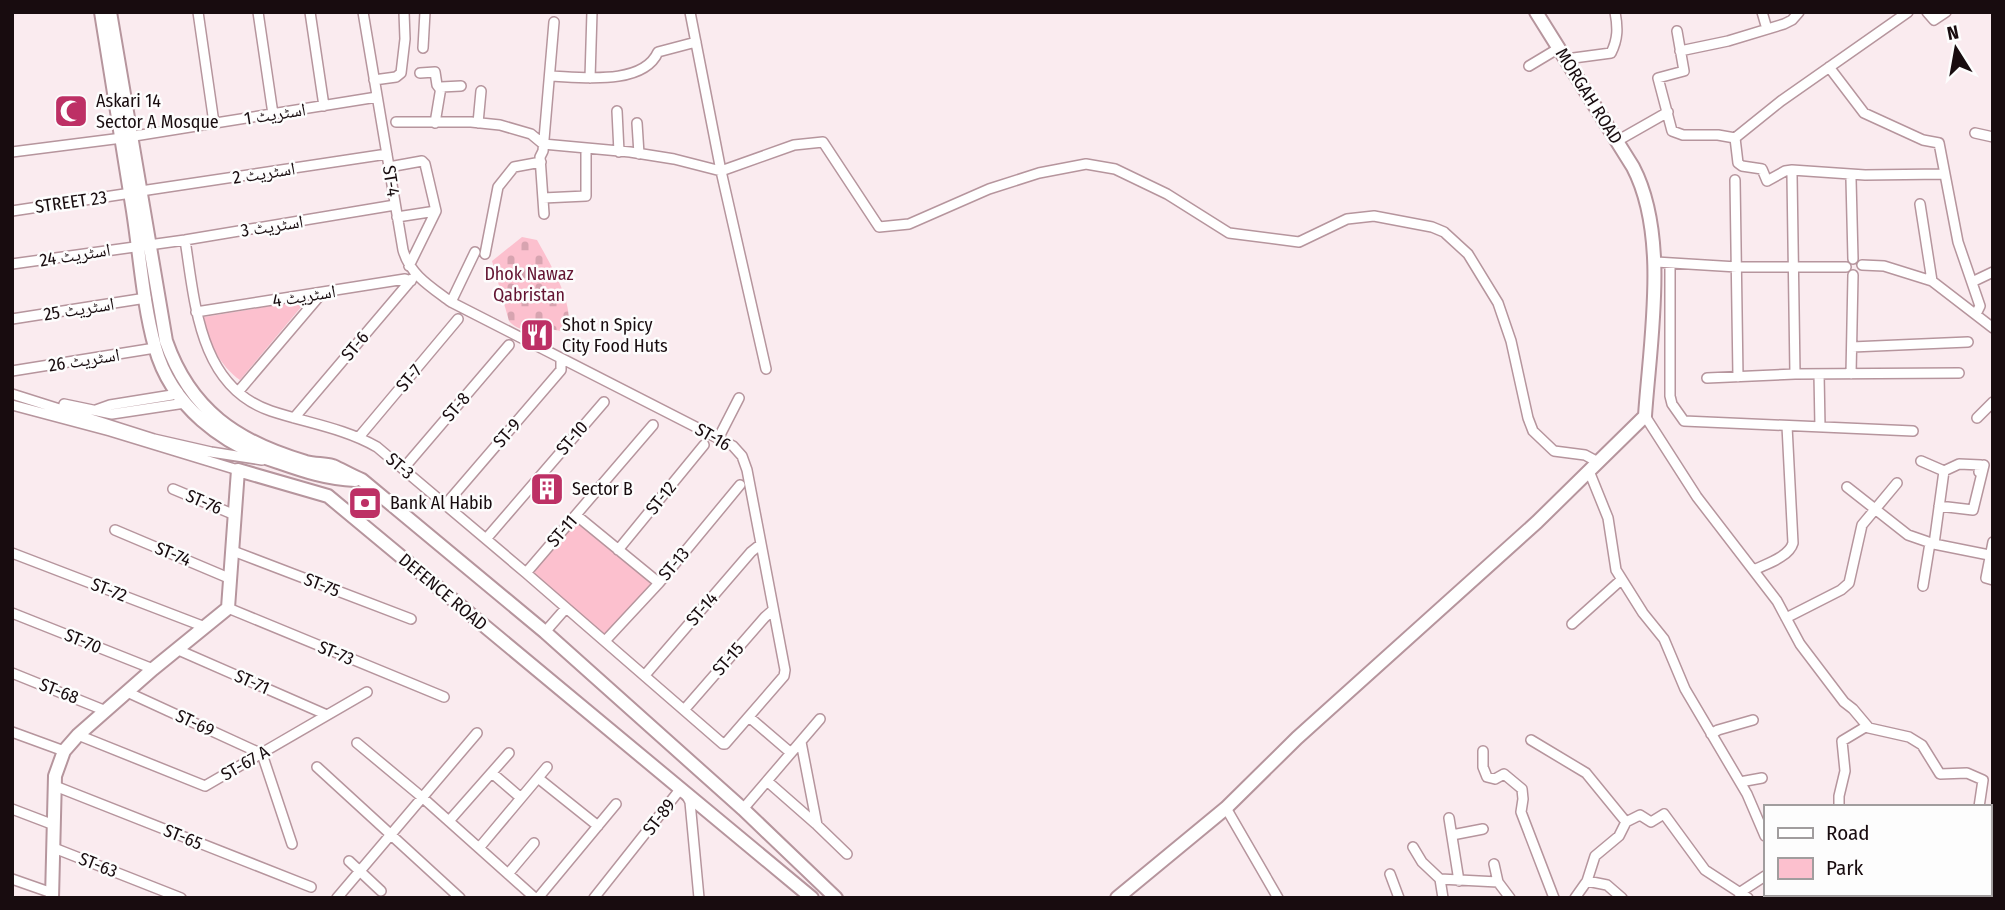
<svg xmlns="http://www.w3.org/2000/svg" width="2005" height="910" font-family="'Fira Sans Condensed','Noto Naskh Arabic',sans-serif">
	<defs>
		<pattern id="cemetery-stones" width="16" height="16" patternUnits="userSpaceOnUse" patternTransform="scale(1.75)"><rect width="16" height="16" fill="#fcc0ce"/><path d="M2 7V4a2 2 0 0 1 4 0v3zM10 15v-3a2 2 0 0 1 4 0v3z" fill="#d7a4b0"/></pattern>
	</defs>
	<rect width="100%" height="100%" fill="#faebef"/>
	<path fill="url(#cemetery-stones)" d="M522 237 537 240C549 262 576 305 567 330L561 331 538 327C528 333 516 329 509 321L492 261Z"/>
	<path fill="#fcc0ce" d="M307 300 240 380C221 367 206 340 204 317Z
		M576 515 659 583 605 641 526 573Z"/>
	<g fill="none" stroke-linecap="round" stroke-linejoin="round">
		<g stroke="#b6959d" stroke-width="12">
			<path id="street" d="M198 12 214 123
				M258 12 273 114
				M310 12 324 106
				M690 12 721 171 766 369
				M1762 12 1767 29
				M1927 12 1934 20 1946 12
				M1677 31 1684 71 1658 78 1672 131 1683 135H1718L1735 138 1781 101 1908 12
				M423 48 425 12
				M1680 51 1728 41 1784 24 1792 20 1799 12
				M1566 59 1611 53C1618 39 1618 28 1615 12
				M1529 66 1559 48
				M1829 67 1864 113 1923 140 1939 143 1958 242 1980 306 1976 314
				M420 73 435 72 437 85 440 89
				M550 76C581 77 643 86 658 52L696 42
				M590 78 592 12
				M374 80 396 77 401 73 405 39 404 12
				M617 111 619 152
				M396 122H471L500 125 531 134 543 144 630 152 674 159 721 171 794 145 823 142 879 227 909 224 989 189 1039 173 1086 164 1115 169 1167 194 1229 233 1299 242 1347 219 1374 216 1432 227 1444 232 1468 254 1498 303 1511 341 1528 418 1533 431 1554 451 1585 455 1598 462
				M435 123 441 87 461 86
				M478 123 481 91
				M637 123 639 154
				M1975 133 1993 137
				M1735 138 1738 163 1742 166 1762 169 1767 181 1785 171 1792 170 1865 175 1944 174
				M1617 141 1668 112
				M12 152 122 138 377 97
				M389 167 422 161 425 164 436 211 409 266
				M1851 179 1853 259
				M1735 180 1738 377
				M141 191 387 154
				M543 198 586 196V149
				M1920 204 1932 281
				M12 211 131 193
				M544 214 540 157 543 151 554 22
				M397 217 436 211
				M185 240C195 303 199 387 271 411 307 423 344 428 377 447L526 573 723 744H725L784 676 785 670 747 470 742 456 733 446 451 302C431 287 410 275 403 250L363 12
				M485 254 498 187 514 167 541 162
				M1656 262 1737 267H1846
				M1670 263V396L1672 404 1684 421 1913 431
				M12 264 185 240 395 205
				M1862 265 1884 266 1932 281 1993 328
				M1972 282 1993 272
				M451 302 475 252
				M196 312 405 279 411 281
				M12 319 146 298
				M1852 347 1968 342
				M12 371 155 348
				M1795 374 1959 373
				M1819 374 1820 427
				M1851 374 1853 275
				M1707 378 1795 374 1792 175
				M238 392 322 293
				M12 394 154 439 211 452 262 460
				M64 404 112 414 185 403
				M12 405 110 431 238 470
				M96 410 110 405 172 395 178 392
				M1645 416 1697 497 1777 601 1800 644 1844 702 1853 709 1869 728 1909 737 1922 745 1940 774 1967 773 1983 780 1979 807
				M294 418 412 279
				M1977 418 1993 402
				M359 437 458 319
				M719 437 739 398
				M1921 461 1944 471 1959 464 1981 465 1979 472
				M403 469 509 345
				M1589 471 1608 518 1616 570 1643 613 1664 639 1685 689 1747 794 1765 836
				M1847 487 1908 535 1934 544 1989 555
				M173 489 235 515
				M446 504 561 370V359
				M1939 506 1973 510 1984 465
				M576 515 659 583
				M115 530 231 579
				M486 539 604 402
				M1993 542 1986 578 1993 580
				M1934 544 1944 471
				M618 550 704 445
				M233 551 411 619
				M12 553 205 627
				M1754 570C1766 564 1789 557 1793 543L1787 426
				M526 573 653 425
				M1923 586 1930 543
				M228 608 444 697
				M12 613 153 669
				M1786 618 1841 590 1849 583 1862 525 1897 483
				M1572 624 1621 580
				M545 632 566 608
				M605 641 659 583 740 485
				M176 649 327 715
				M12 673 106 711
				M645 675 751 552 761 544
				M127 692 262 754 292 844
				M684 710 765 617 773 610
				M749 717 791 753
				M12 732 64 751
				M1711 734 1718 730 1753 720
				M78 735 205 786 367 692
				M1531 740 1586 773 1626 822
				M801 742 817 825 847 854
				M357 743 423 798 535 898
				M1483 751V767L1487 777 1495 779 1504 774 1522 789 1523 799 1521 812 1554 898
				M317 767 460 898
				M538 778 598 826
				M767 781 816 824
				M1740 782 1762 778
				M55 786 311 887
				M521 798 547 767
				M1839 807V796L1845 771 1842 741 1867 726
				M1226 808 1278 898
				M12 809 54 825
				M743 809 820 719
				M1989 812 1993 811
				M1449 818 1459 881
				M449 821 509 753
				M1452 835 1483 829
				M1413 847 1422 862 1440 879 1498 882
				M54 848 181 898
				M479 848 521 798 492 773
				M1989 849 1993 855
				M349 861 381 891
				M1494 864 1498 882 1510 898
				M508 874 534 843
				M1390 874 1399 898
				M12 879 52 893
				M1440 879 1443 898
				M1587 881 1595 856 1619 836 1626 822 1640 815 1651 822 1664 814 1705 870 1748 898
				M1739 893 1765 876
				M1844 894 1849 898
				M1797 897 1804 894
				M337 898 477 733
				M538 898 616 804
				M594 898 678 792H685L690 802 699 898
				M1575 898 1587 881 1607 885 1622 898"/>
		</g>
		<g stroke="#b6959d" stroke-width="16">
			<path id="secondary" d="M101 12C112 79 123 145 133 211 140 256 143 304 155 347 171 406 223 445 278 462 304 471 327 479 355 480
				M110 12 166 341C190 410 237 442 306 462 315 464 324 464 333 466 342 470 352 476 362 480L545 632 743 809 836 898
				M52 898 55 776 64 751 78 735 153 669 228 608 238 470 328 496 812 898
				M1117 898 1226 808 1297 738 1537 522 1645 416C1650 340 1669 236 1633 167L1536 12"/>
		</g>
		<use href="#street" stroke="#fff" stroke-width="9"/>
		<use href="#secondary" stroke="#fff" stroke-width="12"/>
	</g>
	<defs>
		<g id="mosque-square" transform="scale(1.75)"><rect x="-9" y="-9" width="18" height="18" rx="4" fill="#bd3065" stroke="#fdfdfd"/><path d="M3.5-4.9A6 6 0 1 0 3.5 4.9A5 5 0 1 1 3.5-4.9Z" fill="#fff"/></g>
		<g id="restaurant-square" transform="scale(1.75)"><rect x="-9" y="-9" width="18" height="18" rx="4" fill="#bd3065" stroke="#fdfdfd"/><path d="M-5-6h1v4h1v-4h1v4h1v-4h1v5L-1.5 .5V6h-2V.5L-5-1ZM5-6V6H3V1.5H1.5Q1.5-4 5-6Z" fill="#fff"/></g>
		<g id="building-square" transform="scale(1.75)"><rect x="-9" y="-9" width="18" height="18" rx="4" fill="#bd3065" stroke="#fdfdfd"/><path d="M-4-6H4V6H1V3H-1V6H-4ZM-2.5-4.3h1.7v1.8h-1.7ZM.8-4.3h1.7v1.8H.8ZM-2.5-1h1.7V.8h-1.7ZM.8-1h1.7V.8H.8Z" fill="#fff"/></g>
		<g id="bank-square" transform="scale(1.75)"><rect x="-9" y="-9" width="18" height="18" rx="4" fill="#bd3065" stroke="#fdfdfd"/><path d="M-6-4H6V4H-6ZM0-2.3a2.3 2.3 0 1 0 0 4.6a2.3 2.3 0 1 0 0-4.6Z" fill="#fff"/></g>
	</defs>
	<g fill-rule="evenodd">
		<use href="#mosque-square" x="71" y="111"/>
		<use href="#restaurant-square" x="537" y="335"/>
		<use href="#building-square" x="547" y="489"/>
		<use href="#bank-square" x="365" y="503"/>
	</g>
	<g text-anchor="middle" dominant-baseline="central" stroke-width="5" stroke-linejoin="round" paint-order="stroke">
		<g font-size="18" fill="#180c0f" stroke="#fdfdfd">
			<text transform="translate(1589 96) rotate(58)">MORGAH ROAD</text>
			<text transform="translate(275 114) rotate(-9)">اسٹریٹ 1</text>
			<text transform="translate(264 173) rotate(-9)">اسٹریٹ 2</text>
			<text transform="translate(391 181) rotate(81)">ST-4</text>
			<text transform="translate(71 202) rotate(-8)">STREET 23</text>
			<text transform="translate(272 226) rotate(-9)">اسٹریٹ 3</text>
			<text transform="translate(75 255) rotate(-9)">اسٹریٹ 24</text>
			<text transform="translate(304 296) rotate(-9)">اسٹریٹ 4</text>
			<text transform="translate(79 309) rotate(-9)">اسٹریٹ 25</text>
			<text transform="translate(355 346) rotate(-50)">ST-6</text>
			<text transform="translate(84 360) rotate(-9)">اسٹریٹ 26</text>
			<text transform="translate(409 378) rotate(-50)">ST-7</text>
			<text transform="translate(456 407) rotate(-49)">ST-8</text>
			<text transform="translate(507 433) rotate(-49)">ST-9</text>
			<text transform="translate(713 437) rotate(30)">ST-16</text>
			<text transform="translate(572 438) rotate(-49)">ST-10</text>
			<text transform="translate(400 466) rotate(40)">ST-3</text>
			<text transform="translate(661 498) rotate(-51)">ST-12</text>
			<text transform="translate(204 502) rotate(23)">ST-76</text>
			<text transform="translate(562 531) rotate(-49)">ST-11</text>
			<text transform="translate(173 554) rotate(22)">ST-74</text>
			<text transform="translate(674 564) rotate(-50)">ST-13</text>
			<text transform="translate(322 585) rotate(21)">ST-75</text>
			<text transform="translate(109 590) rotate(21)">ST-72</text>
			<text transform="translate(443 592) rotate(40)">DEFENCE ROAD</text>
			<text transform="translate(702 609) rotate(-49)">ST-14</text>
			<text transform="translate(83 641) rotate(22)">ST-70</text>
			<text transform="translate(336 653) rotate(22)">ST-73</text>
			<text transform="translate(728 659) rotate(-49)">ST-15</text>
			<text transform="translate(252 682) rotate(24)">ST-71</text>
			<text transform="translate(59 691) rotate(21)">ST-68</text>
			<text transform="translate(195 723) rotate(25)">ST-69</text>
			<text transform="translate(245 763) rotate(-30)">ST-67 A</text>
			<text transform="translate(659 817) rotate(-52)">ST-89</text>
			<text transform="translate(183 837) rotate(22)">ST-65</text>
			<text transform="translate(98 865) rotate(21)">ST-63</text>
		</g>
		<g font-size="18" fill="#180c0f" stroke="#fdfdfd" text-anchor="start">
			<text x="96" y="101">Askari 14<tspan x="96" dy="21">Sector A Mosque</tspan></text>
			<text x="562" y="325">Shot n Spicy<tspan x="562" dy="21">City Food Huts</tspan></text>
			<text x="572" y="489">Sector B</text>
			<text x="390" y="503">Bank Al Habib</text>
		</g>
		<g font-size="18" fill="#631432" stroke="#fdfdfd">
			<text x="529" y="274">Dhok Nawaz<tspan x="529" dy="21">Qabristan</tspan></text>
		</g>
	</g>
	<rect width="2005" height="910" fill="none" stroke="#180c0f" stroke-width="28"/>
	<rect x="1764" y="805" width="228" height="91" fill="#fdfdfd" stroke="#a19d9e" stroke-width="2"/>
	<rect x="1778" y="828" width="35" height="10" fill="#ffffff" stroke="#a19d9e" stroke-width="2"/>
	<text x="1826" y="840" font-size="21" fill="#180c0f">Road</text>
	<rect x="1778" y="858" width="35" height="21" fill="#fcc0ce" stroke="#a19d9e" stroke-width="2"/>
	<text x="1826" y="875" font-size="21" fill="#180c0f">Park</text>
	<g transform="translate(1956 49) rotate(349)" stroke="#fdfdfd" stroke-width="5" paint-order="stroke">
	<path d="M0-5L12 26L0 18L-12 26Z" fill="#180c0f"/>
	<text y="-10" font-size="19" font-weight="bold" text-anchor="middle" fill="#180c0f">N</text>
	</g>
</svg>
